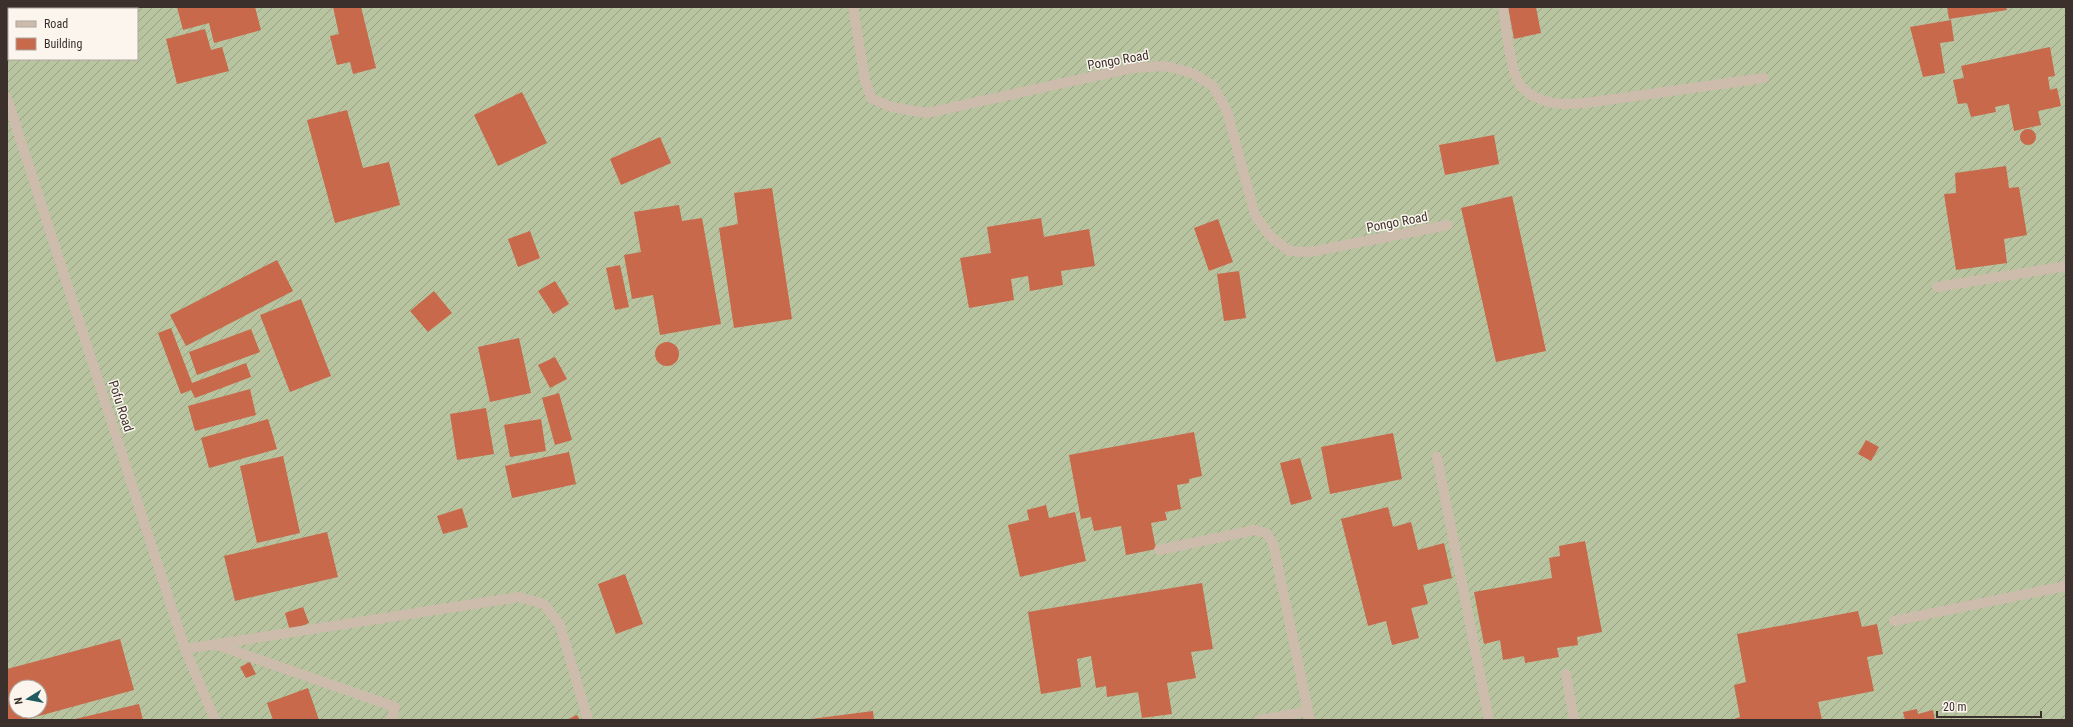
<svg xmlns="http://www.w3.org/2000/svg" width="2073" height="727" font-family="'Roboto Condensed',sans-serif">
	<defs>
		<pattern id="garden-furrows" width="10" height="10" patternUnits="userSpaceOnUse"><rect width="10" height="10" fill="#b8c4a0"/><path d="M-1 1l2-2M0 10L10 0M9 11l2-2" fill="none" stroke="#97a083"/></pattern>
	</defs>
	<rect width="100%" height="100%" fill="#f4ebe1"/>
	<path fill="url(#garden-furrows)" fill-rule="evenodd" d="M7 7H2066V720H7ZM9 9H137V59H9ZM16 687H40V711H16Z"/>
	<path fill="#c8694b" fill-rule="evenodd" d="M177 7H255L261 30 214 43 209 23 183 30Z
		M333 7H361L376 68 353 74 350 62 337 65 330 36 339 34Z
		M1508 7H1536L1541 33 1514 39Z
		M1947 7H2006L2007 10 1949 19Z
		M1951 20 1954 41 1940 43 1945 73 1923 77 1910 27Z
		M205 29 211 50 222 47 229 71 177 84 166 39Z
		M2050 47 2055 76 2048 77 2050 90 2057 88 2061 106 2038 111 2041 125 2014 131 2009 104 1995 107 1996 112 1971 117 1967 103 1958 104 1953 80 1964 78 1961 66Z
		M522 92 547 143 498 166 474 115Z
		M347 110 363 168 389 162 400 205 335 223 307 120Z
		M2020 137a8 8 0 1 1 16 0a8 8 0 1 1-16 0Z
		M1494 135 1499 164 1445 175 1439 145Z
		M660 137 671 163 621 185 610 159Z
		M2006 166 2009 188 2019 187 2027 235 2004 239 2007 263 1956 270 1944 194 1956 193 1955 173Z
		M772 188 792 319 734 328 719 228 738 224 734 193Z
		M1512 196 1546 351 1496 362 1461 208Z
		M679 205 682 221 702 218 721 324 660 335 653 295 632 299 624 255 641 252 634 212Z
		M1041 218 1044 237 1089 229 1095 266 1061 271 1063 285 1030 291 1028 276 1011 279 1014 300 969 308 960 258 991 253 987 227Z
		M1218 219 1233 262 1209 271 1194 228Z
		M530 231 540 258 518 267 508 239Z
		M277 260 293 291 186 346 170 315Z
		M620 265 629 307 615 310 606 268Z
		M1239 271 1246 318 1224 321 1217 274Z
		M555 281 569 304 553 314 538 291Z
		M434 291 452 313 428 332 410 311Z
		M301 299 331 376 290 392 260 315Z
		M171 328 192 383 246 363 251 377 195 398 191 390 181 394 158 333Z
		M251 329 260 352 197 375 189 352Z
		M519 338 531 393 490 402 478 347Z
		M655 354a12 12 0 1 1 24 0a12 12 0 1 1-24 0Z
		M555 357 567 379 550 388 538 365Z
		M250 389 256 415 195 431 188 406Z
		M559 393 572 440 555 445 542 398Z
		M486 408 494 454 457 460 450 414Z
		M268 419 277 449 209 468 201 438Z
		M541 419 546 451 510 457 504 425Z
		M1194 432 1202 476 1189 479V483L1177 485 1181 509 1165 512 1167 520 1151 523 1156 549 1126 555 1121 526 1094 531 1091 517 1081 519 1069 455Z
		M1393 433 1402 479 1330 494 1321 447Z
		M1866 440 1879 447 1871 461 1858 454Z
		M569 452 576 484 512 498 505 466Z
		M283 456 300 533 257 543 240 466Z
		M1300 458 1312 499 1291 505 1280 463Z
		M1046 505 1049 518 1075 512 1086 561 1020 577 1008 525 1029 520 1027 510Z
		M1388 507 1393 527 1411 522 1418 550 1444 543 1452 578 1423 585 1428 604 1411 608 1419 638 1392 645 1386 621 1368 626 1341 519Z
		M462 508 468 527 443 534 437 516Z
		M327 532 338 577 235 601 224 556Z
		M1585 541 1602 632 1577 637 1578 645 1557 648 1559 657 1525 663 1524 656 1503 660 1500 640 1484 644 1474 592 1552 578 1549 558 1560 556 1559 546Z
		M625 574 643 624 616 634 598 584Z
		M1202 583 1213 649 1191 652 1196 678 1167 683 1172 714 1142 718 1138 692 1107 697 1106 686 1096 688 1091 656 1077 659 1081 687 1041 694 1028 612Z
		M303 607 309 623 290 631 285 613Z
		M1858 611 1862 627 1877 624 1883 654 1867 657 1874 691 1818 702 1822 720H1731L1740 717 1734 685 1746 682 1737 634Z
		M120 639 134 690 24 720H7V669ZM16 687H40V711H16Z
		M250 662 256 674 246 678 240 667Z
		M308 688 319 720H273L267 703Z
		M139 704 143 720H75V719Z
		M1917 709 1918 714 1933 710 1935 720H1905L1903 712Z
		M873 711 874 720H811V719Z
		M577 715 580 720H566Z"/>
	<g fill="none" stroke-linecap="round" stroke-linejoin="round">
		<path stroke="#cdbbac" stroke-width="10" d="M217 645 395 707 391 720
			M185 649 519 597 544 604 560 625 588 720"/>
		<path stroke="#cdbbac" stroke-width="10" d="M853 7 865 80 871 98 891 107 927 113 1132 68 1166 66 1192 73 1213 86 1227 111 1255 215 1270 236 1289 251 1310 252 1448 225
			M1503 7C1506 26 1510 71 1520 85 1530 98 1550 104 1565 104 1574 104 1584 103 1593 102L1764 78
			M7 98 185 649 215 720
			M1937 287 2066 266
			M1437 457 1489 720
			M1159 550 1255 530 1266 533 1273 543 1310 720
			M1894 621 2066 586
			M1566 674 1574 720
			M1260 720 1308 711"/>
	</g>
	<g text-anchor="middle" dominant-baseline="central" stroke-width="3" stroke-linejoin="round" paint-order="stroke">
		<g font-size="13" fill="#3b302b" stroke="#fbf5ee">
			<text transform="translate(1118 60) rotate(-10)">Pongo Road</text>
			<text transform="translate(1397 222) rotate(-11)">Pongo Road</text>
			<text transform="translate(121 406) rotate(72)">Pofu Road</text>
		</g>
	</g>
	<rect width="2073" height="727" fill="none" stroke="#3b302b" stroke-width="16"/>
	<rect x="8" y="8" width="130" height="52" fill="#fbf5ee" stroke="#aea6a0"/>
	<rect x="16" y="21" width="20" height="6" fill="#cdbbac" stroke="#aea6a0"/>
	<text x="44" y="28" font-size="12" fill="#3b302b">Road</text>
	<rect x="16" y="38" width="20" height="12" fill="#c8694b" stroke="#aea6a0"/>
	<text x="44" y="48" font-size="12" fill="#3b302b">Building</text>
	<g transform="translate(28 699) rotate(259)"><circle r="19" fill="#fbf5ee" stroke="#aea6a0"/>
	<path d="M0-3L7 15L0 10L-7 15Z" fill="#1f5a5e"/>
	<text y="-6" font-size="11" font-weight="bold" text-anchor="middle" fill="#3b302b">N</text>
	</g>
	<path d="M1937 711v6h104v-6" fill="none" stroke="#3b302b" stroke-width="2"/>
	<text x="1943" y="711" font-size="12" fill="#3b302b" stroke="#fbf5ee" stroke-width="3" paint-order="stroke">20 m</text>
</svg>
